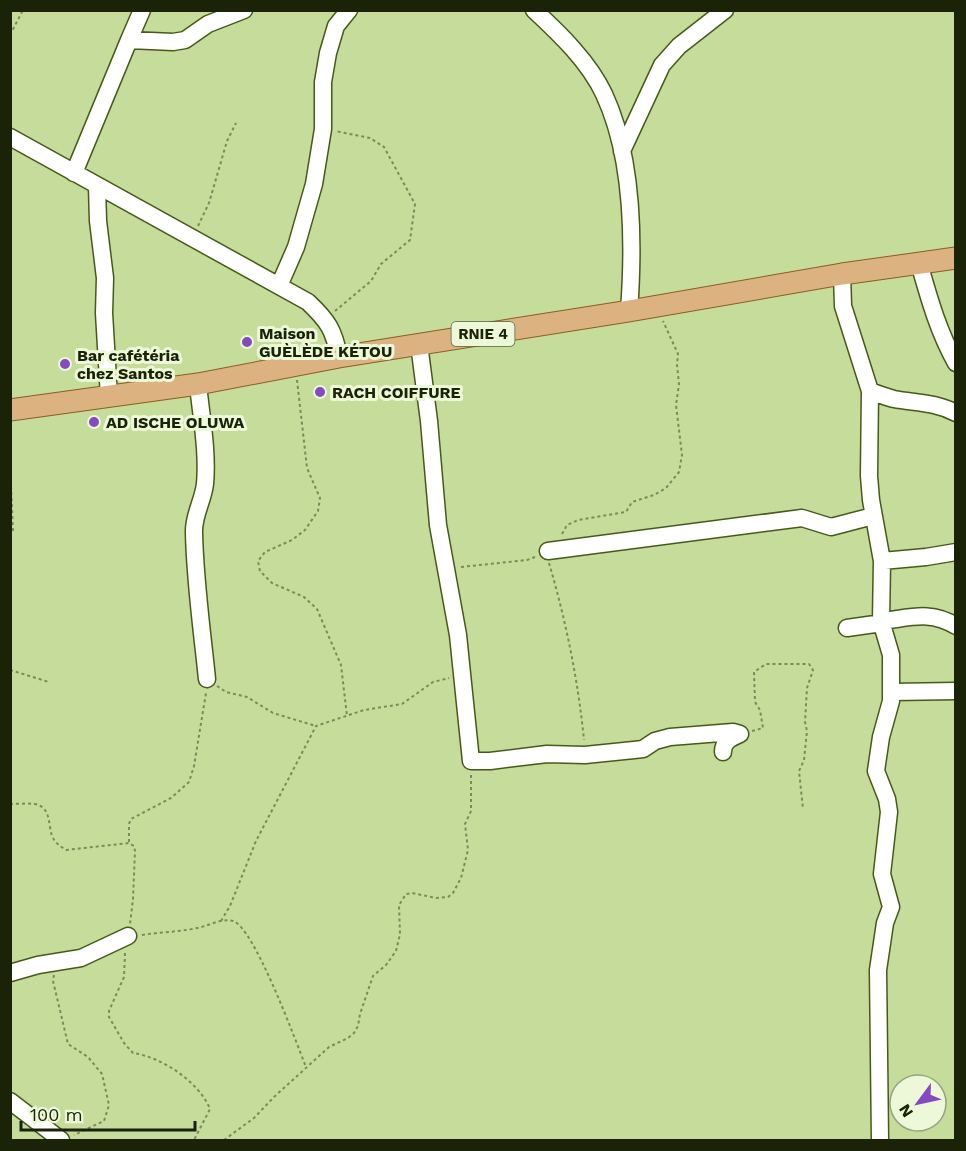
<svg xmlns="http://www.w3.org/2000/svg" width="966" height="1151" font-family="'Work Sans',sans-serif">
	<rect width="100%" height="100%" fill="#c5dc9a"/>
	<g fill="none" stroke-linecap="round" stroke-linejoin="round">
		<g stroke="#475919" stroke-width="19">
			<path id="minor" d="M534 10C560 34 589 62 604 94 633 156 634 244 629 311
				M129 40 142 10
				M10 137 308 302C328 321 334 330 339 357
				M622 151 662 65 679 46 725 10
				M74 173 129 40 173 42 185 40 208 24 244 10
				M97 186 98 221 105 278 104 313 109 397
				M919 263C929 298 938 331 956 363
				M842 274 843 306 870 391 869 476 871 500 882 561 881 621 891 655V701L881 737 876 771 887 799 889 812 882 874 891 907 885 923 878 970 880 1140
				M279 286 296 247 314 184 323 129V82L328 53 336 26 349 10
				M419 344 429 421 438 525 458 635 471 761H490L547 754 585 755 634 750 643 749 655 741 670 737 733 732 740 734C731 738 723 741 723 752
				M198 384C201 416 208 451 205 484 203 501 193 516 194 533 195 582 202 630 207 679
				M870 391C878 394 886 397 894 399 915 403 935 402 956 413
				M548 551 802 518 831 527 873 516
				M882 561 926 557 956 552
				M881 621C910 618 930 610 956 626
				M847 628 882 623
				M892 692 956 691
				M10 973 38 965 81 958 128 936
				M10 1101 61 1140"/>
		</g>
		<g stroke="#8a5e20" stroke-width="23">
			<path id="major" d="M10 410 198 384 339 357 629 311 842 274 956 258"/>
		</g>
		<path stroke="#7a8b5a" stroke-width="2" stroke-dasharray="3 3" stroke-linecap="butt" d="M10 35 23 10
			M198 226 209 203 227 141 236 123
			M335 311 371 281 381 264 410 240 415 204 384 147 370 138 335 131
			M297 380 307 468 320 498 318 511 305 530 292 540 265 552 258 561 260 571 272 583 304 597 317 609 341 665 347 716
			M10 462 13 531
			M562 534 567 525 578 520 626 512 632 502 654 495 666 488 679 472 682 455 676 405 679 384 677 365 678 354 663 321
			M549 563C566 621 578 680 584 740
			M461 567 527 560 535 557
			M10 670 49 682
			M217 686 226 692 247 697 273 713 316 726
			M752 731 763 728 760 710 755 702 754 672 766 664H809L813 670 807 688 805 722 807 731 804 760 799 771 803 809
			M10 804C18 804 27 803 35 804 51 807 48 824 52 836 55 843 60 846 66 850L129 843 134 846 135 851 133 899 130 924
			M129 842V824L131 819 171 798 189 782 194 766 206 693
			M221 921 230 906 256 841 316 726 364 710 402 704 433 682 449 678
			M142 935C160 932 179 932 197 928 209 926 220 918 233 921 254 927 296 1042 306 1067
			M125 953 124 977 109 1011V1017L124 1043 133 1053C162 1057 199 1082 210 1109L194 1140
			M54 975 53 981 68 1044 88 1057 102 1074 109 1105 104 1121 74 1135
			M224 1140 254 1118 274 1097 329 1047 348 1038 354 1033 358 1026 360 1014 373 976 386 965 396 951 400 934 399 905 406 894 412 893 436 898 448 897 453 893 461 878 468 850 465 824 471 811V773"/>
		<use href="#minor" stroke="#fff" stroke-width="16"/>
		<use href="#major" stroke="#ddb281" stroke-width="21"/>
	</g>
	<g fill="#8549c0" stroke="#ecf8d7" stroke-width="2">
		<circle cx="247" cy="342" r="6"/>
		<circle cx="65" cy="364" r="6"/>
		<circle cx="320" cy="392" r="6"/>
		<circle cx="94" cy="422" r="6"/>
	</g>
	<g text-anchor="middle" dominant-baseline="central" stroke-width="6" stroke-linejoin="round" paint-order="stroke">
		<rect fill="#ecf8d7" stroke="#596246" stroke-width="1.5" x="451.5" y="322" width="63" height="24" rx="4.5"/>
		<g font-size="15" font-weight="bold" fill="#1a2208">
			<text x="483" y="334">RNIE 4</text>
		</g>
		<g font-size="16" font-weight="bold" fill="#1a2208" stroke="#ecf8d7" text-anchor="start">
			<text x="259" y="333">Maison<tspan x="259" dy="18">GUÈLÈDE KÉTOU</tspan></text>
			<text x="77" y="355">Bar cafétéria<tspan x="77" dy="18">chez Santos</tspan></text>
			<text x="332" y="392">RACH COIFFURE</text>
			<text x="106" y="422">AD ISCHE OLUWA</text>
		</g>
	</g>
	<rect width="966" height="1151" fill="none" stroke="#1a2208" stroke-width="24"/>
	<g transform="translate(918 1103) rotate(237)"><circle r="28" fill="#ecf8d7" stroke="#98a284" stroke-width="1.5"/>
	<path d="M0-4.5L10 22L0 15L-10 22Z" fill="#8549c0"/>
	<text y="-9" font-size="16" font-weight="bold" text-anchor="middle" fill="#1a2208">N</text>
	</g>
	<path d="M21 1121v9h174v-9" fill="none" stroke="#1a2208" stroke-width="3"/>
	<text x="30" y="1121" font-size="18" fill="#1a2208" stroke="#ecf8d7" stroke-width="4.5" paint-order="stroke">100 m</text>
</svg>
